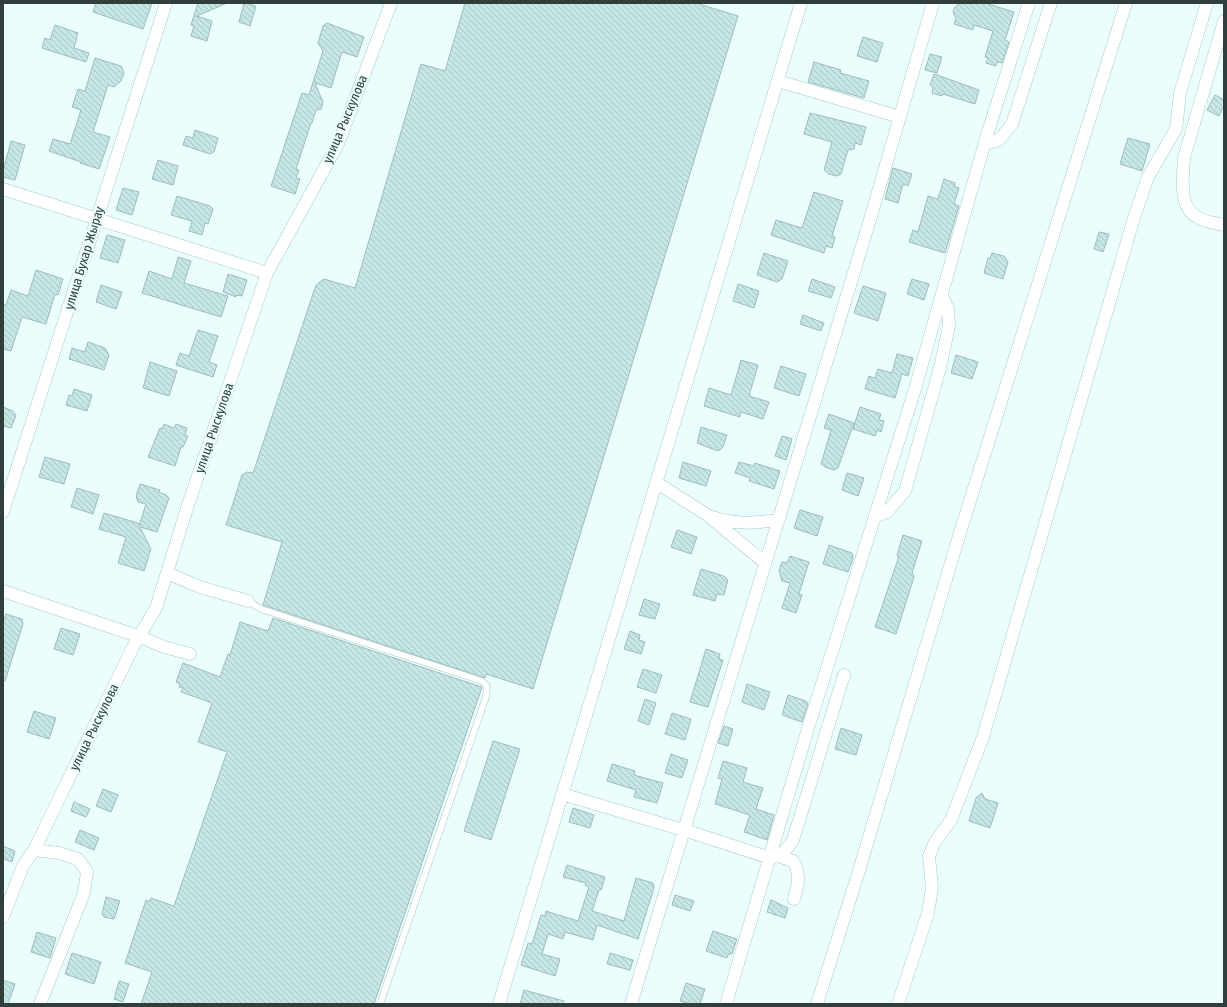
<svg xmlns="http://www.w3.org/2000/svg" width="1227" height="1007" font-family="'Fira Sans Condensed',sans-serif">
	<defs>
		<pattern id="building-back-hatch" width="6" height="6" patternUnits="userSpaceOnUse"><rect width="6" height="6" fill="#c6e6e5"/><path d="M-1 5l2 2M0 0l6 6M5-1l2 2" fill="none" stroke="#abc6c6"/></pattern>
	</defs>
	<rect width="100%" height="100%" fill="#eafefd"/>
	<path fill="url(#building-back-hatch)" stroke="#9dbcbb" d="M96 3H152L143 29 93 12Z
		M198 3H227L197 16 212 21 207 41 191 36 194 26 191 25Z
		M244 3 256 6 250 26 239 22Z
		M465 3H696L738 16 533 689 486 674 485 678 263 605 282 542 226 525 242 475 247 472 253 473 316 285 324 279 355 288 421 64 445 71Z
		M960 3H985L1014 12 1005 40 1009 42 1002 63 997 62 996 66 986 63 988 58 985 57 993 31 974 25 973 30 954 24 956 19 953 11 955 7Z
		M327 23 364 37 357 57 342 52 331 88 315 83 323 102 321 109 316 110 312 123H311L296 169 299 170 296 178 300 179 295 194 271 186 302 93 309 95 323 51 318 43 323 26Z
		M55 25 78 33 74 48 89 53 86 62 42 48 45 38 50 40Z
		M863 37 883 43 877 62 857 56Z
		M930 54 942 57 937 73 925 70Z
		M95 58 121 66 124 73 121 81 114 87 108 85 93 132 110 137 99 169 80 163 81 162 49 151 53 139 70 144 81 110 72 107 78 89 85 91Z
		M814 62 841 70 840 73 869 81 864 98 808 82Z
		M934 74 979 90 975 104 943 94 942 96 932 93 933 86 930 85Z
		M1215 95 1224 100V106L1219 116 1207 110Z
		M810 113 866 127 861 145 855 143 854 149 848 150 841 174 837 176 829 174 824 170 832 142 804 134Z
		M195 130 218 138 214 152 210 154 183 145 186 136 193 138Z
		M1128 138 1150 144 1142 171 1120 164Z
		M11 141 25 145 15 180 3 177V171Z
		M158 160 178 166 173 185 152 179Z
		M893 168 912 174 908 186 903 184 898 203 885 199Z
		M944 179 955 183 954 186 959 188 954 204 959 206 945 253 909 242 913 230 918 232 928 196 938 199Z
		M123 188 139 192 132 215 116 210Z
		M814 192 843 201 832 236 835 237 832 248 826 246 824 253 771 235 776 220 802 228Z
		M177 196 210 206 213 209 208 224 205 223 202 235 189 231 192 221 171 215Z
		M1099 232 1109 234 1103 252 1094 249Z
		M107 235 125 240 118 263 100 258Z
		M764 253 788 261 782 279 777 282 757 275Z
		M992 253 1004 256 1008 262 1003 279 984 273 988 258H990Z
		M178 257 191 261 184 283 228 296 221 317 142 293 149 271 172 279Z
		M36 270 63 279 58 295 55 294 46 324 22 317 11 351 3 349V305H6L11 290 28 296Z
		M228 274 247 280 242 296 236 295V297L223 292Z
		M812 279 835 287 831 298 808 291Z
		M912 279 929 284 924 300 907 294Z
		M738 284 759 291 754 308 733 301Z
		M101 285 122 292 116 309 96 302Z
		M863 286 886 293 878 321 854 313Z
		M803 315 824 323 821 331 800 324Z
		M198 330 218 336 209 362 217 365 213 377 176 365 180 353 189 356Z
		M88 342 105 348 109 355 104 370 69 359 72 348 85 352Z
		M897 354 913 358 908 376 902 374 895 398 865 389 869 376 875 378 878 369 892 373Z
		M956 355 978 362 972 379 951 373Z
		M741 360 758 365 749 396 769 402 763 419 741 412 740 417 704 406 709 388 731 395Z
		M150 362 177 371 169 396 143 388Z
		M781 366 806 374 799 396 774 388Z
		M74 389 92 395 87 411 66 405 69 395 72 396Z
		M3 407 13 411 16 415 11 428 3 426Z
		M860 407 881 414 879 420 884 421 881 432 877 430 875 436 853 429Z
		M829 414 854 423 838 468 834 470 825 467 821 464 831 430 824 428Z
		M164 424 174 428 176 424 187 428 185 435 188 436 183 447H181L175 466 148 457 160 428 162 429Z
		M701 427 727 435 723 447 718 451 697 443Z
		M782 436 792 439 786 460 775 456Z
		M45 457 70 464 64 484 39 477Z
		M683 462 711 471 706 486 679 478Z
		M739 462 754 466 755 463 780 471 774 489 749 481 750 478 735 473Z
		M847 473 864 478 858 496 842 490Z
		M140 484 160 490 159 492 166 495 169 498 157 532 140 527 151 549 144 571 118 563 126 537 99 529 104 513 138 523 139 526 146 504 138 502 136 496Z
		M77 488 99 495 93 514 71 507Z
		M800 510 823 517 817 536 794 528Z
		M677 530 697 537 691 554 671 547Z
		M903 535 922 541 912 573 914 577 896 634 875 627 899 556 897 555Z
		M829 545 852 553 853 559 848 572 823 564Z
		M790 556 809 562 799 594 802 595 796 613 782 608 790 583 782 581 779 571 782 562 787 563Z
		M701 569 724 576 728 580 724 595 717 594 715 601 693 595Z
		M644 599 660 604 655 619 639 615Z
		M6 614 22 619 23 624 5 681H3V623Z
		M273 618 482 687 374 1004H141L152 972 125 963 146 900 149 902 151 898 174 906 227 752 198 742 212 703 181 692 183 688 179 687 180 684 176 682 183 663 220 677 228 654 230 655 240 622 268 631Z
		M61 628 80 634 73 655 54 649Z
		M630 631 640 635 639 640 645 642 641 654 624 649Z
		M706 649 720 654 719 659 723 660 708 707 690 702Z
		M643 669 662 675 656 693 637 687Z
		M747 684 770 692 764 710 742 702Z
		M788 695 806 701 808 704 802 722 782 715Z
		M645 699 656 703 649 725 638 721Z
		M34 711 56 718 49 739 27 732Z
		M672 713 691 719 685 740 665 734Z
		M724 726 733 729 728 746 718 743Z
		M841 728 862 735 856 755 835 749Z
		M493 741 520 749 491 840 464 831Z
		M671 754 688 760 682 778 665 773Z
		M723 761 747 768 743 782 763 788 756 809 774 815 767 840 744 832 750 815 715 804 722 779 718 778Z
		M612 764 635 771 634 775 663 783 657 803 634 797 636 790 607 781Z
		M103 789 118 795 111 812 96 806Z
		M982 793 985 799 998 803 990 828 969 821 976 798Z
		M74 802 90 809 86 817 71 811Z
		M573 808 594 815 590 828 569 822Z
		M80 830 99 838 94 850 75 842Z
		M3 846 15 851 12 862 3 859Z
		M567 865 605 877 601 890H599L592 911 624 921 636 878 653 883 654 888 638 939 597 925 593 940 565 932 563 939 548 934 542 954 560 959 555 976 521 965 528 943 532 944 541 915 545 916 546 911 578 921 589 887 585 885 586 883 563 877Z
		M675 895 694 901 690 911 672 905Z
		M106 897 120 901 114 919 104 917 102 914Z
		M771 900 788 908 785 918 767 912Z
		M713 931 737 939 732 954 729 953 727 958 706 951Z
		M37 932 56 938 50 958 31 952Z
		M72 953 101 962 94 984 65 974Z
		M610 953 633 960 630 970 607 964Z
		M3 980 15 984 8 1004H3Z
		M119 981 129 984 123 1002 114 999Z
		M686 983 705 989 700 1004H690L680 1001Z
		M524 990 564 1001 563 1004H520Z"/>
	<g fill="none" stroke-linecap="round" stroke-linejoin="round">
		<g stroke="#a8c8c6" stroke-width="7">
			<path id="service" d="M248 601 261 609 482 681 487 686 486 697 380 1004"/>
		</g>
		<g stroke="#a8c8c6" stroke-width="13">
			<path id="minor" d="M1224 21 1184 158C1183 176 1178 207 1197 217 1204 222 1215 223 1224 225
				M778 81 900 117
				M985 144 999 140 1012 124 1051 3
				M3 189 267 273
				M657 483 706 514 765 563
				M3 512 166 3
				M712 517C735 525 755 523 778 520
				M875 517 887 512 905 491 940 368 949 326 948 309 942 296
				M167 573 200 587 248 601
				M3 591 141 637 164 647 190 654
				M562 794 690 832 770 858C782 855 787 850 793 840L844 675
				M34 850 59 853 78 859 87 872 84 893 40 1004
				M778 856 793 861C801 874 798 885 794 899
				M3 917 23 866 34 850 55 807 133 647 156 608 188 505 267 273 338 144 391 3
				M499 1004 801 3
				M631 1004 869 223 933 3
				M726 1004 809 725 915 389 987 135 1029 3
				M817 1004 858 874 959 536 1126 3
				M898 1004 928 913 932 888 929 856 935 842 951 820 983 737 1133 221 1148 177 1176 129 1180 93 1207 3"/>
		</g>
		<use href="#service" stroke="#fff" stroke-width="6"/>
		<use href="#minor" stroke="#fff" stroke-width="12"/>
	</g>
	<g text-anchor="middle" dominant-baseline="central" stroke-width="4" stroke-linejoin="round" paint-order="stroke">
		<g font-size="13" fill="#313e3e" stroke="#eafefd">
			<text transform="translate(345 119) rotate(-67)">улица Рыскулова</text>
			<text transform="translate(84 258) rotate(-73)">улица Бухар Жырау</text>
			<text transform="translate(214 428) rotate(-71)">улица Рыскулова</text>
			<text transform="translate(94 727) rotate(-64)">улица Рыскулова</text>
		</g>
	</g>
	<rect width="1227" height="1007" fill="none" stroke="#313e3e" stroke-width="8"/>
</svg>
